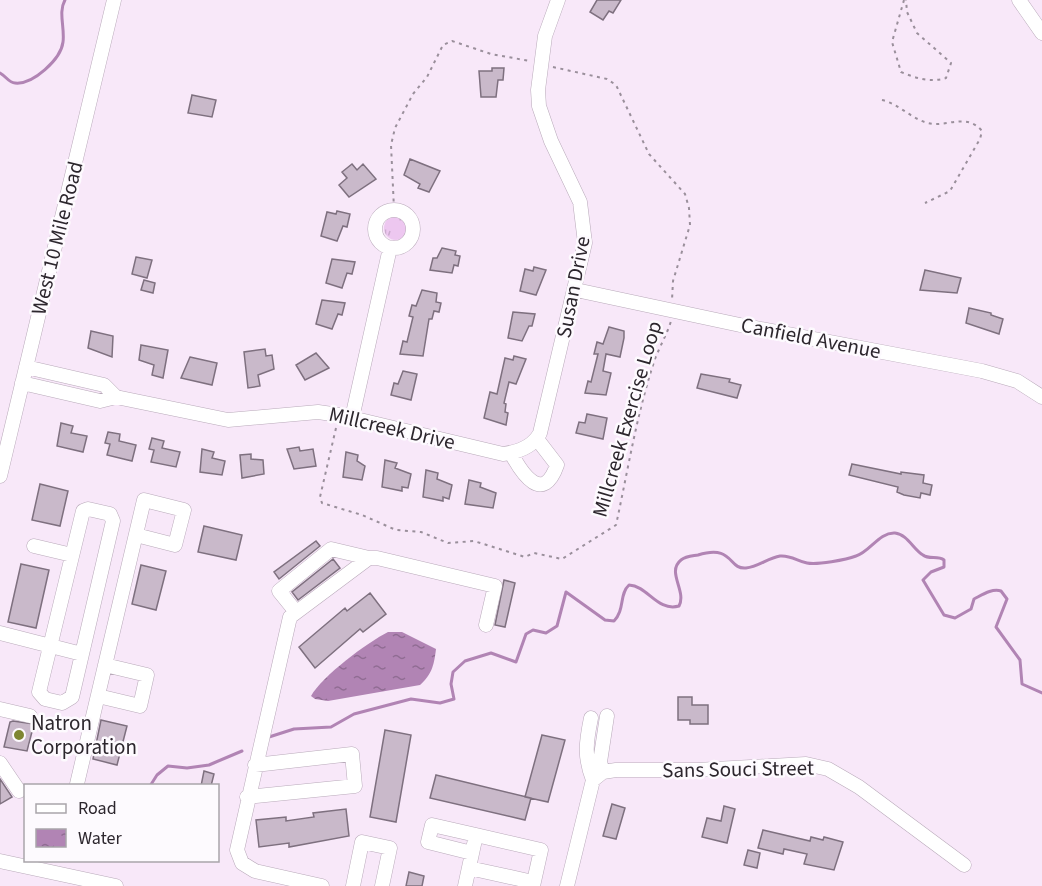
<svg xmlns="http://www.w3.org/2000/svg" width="1042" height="886" font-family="'Source Sans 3',sans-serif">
	<defs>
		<pattern id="grass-tufts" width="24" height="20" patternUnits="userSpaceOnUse" patternTransform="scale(1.5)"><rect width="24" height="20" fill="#edc7f0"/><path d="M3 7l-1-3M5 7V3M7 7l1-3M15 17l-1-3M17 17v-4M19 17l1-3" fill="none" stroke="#cbabce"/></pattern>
		<pattern id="water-ripples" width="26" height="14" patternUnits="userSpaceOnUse" patternTransform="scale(1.5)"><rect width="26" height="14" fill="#b184b4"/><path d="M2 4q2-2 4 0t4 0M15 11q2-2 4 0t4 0" fill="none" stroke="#906c93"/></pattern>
	</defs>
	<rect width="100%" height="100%" fill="#f8e8f9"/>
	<path fill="url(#grass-tufts)" d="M384 228a12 12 0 1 1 24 0a12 12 0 1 1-24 0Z"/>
	<path fill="url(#water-ripples)" d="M388 632H402L436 649C434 665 432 674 420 685L328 701 315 699 311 696C322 676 368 642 388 632Z"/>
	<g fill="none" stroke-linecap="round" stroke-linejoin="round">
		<path stroke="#b184b4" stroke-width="3" d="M0 73C6 76 9 83 15 83 33 85 61 59 63 42 65 28 58 12 65 0
			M269 737 294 729 331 727 354 714 411 699 440 703 454 699 451 684 453 672 465 661 491 653 516 662 526 634 533 630 546 633 557 626 566 592 605 620 614 621C625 610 619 594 629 585 648 586 657 612 679 606 687 591 666 572 681 560 686 556 693 556 698 555 734 544 728 570 746 568 758 567 768 558 780 556 791 555 797 561 807 563 817 565 846 560 856 556 870 552 879 532 895 533 907 534 914 550 923 555 929 560 938 555 944 560V567L931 572 923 580 944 615 955 618 971 609 974 599C982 595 992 588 1001 591L1007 599 996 627 1020 660 1022 684 1042 693
			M150 786 157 775 168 766 187 768 209 765 242 751"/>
	</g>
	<path fill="#c9b9ca" stroke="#7e707f" stroke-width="1.5" d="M597 0H621L613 13 609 11 603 20 590 12Z
		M492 68H504L503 80H498L496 97H481L479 71H492Z
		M192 95 216 100 212 117 188 113Z
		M410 159 440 171 429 192 418 188 420 184 404 175Z
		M352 164 357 170 363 164 376 179 349 197 339 185 347 178 342 172Z
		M337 211 350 214 347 227 343 226 337 241 321 236 327 212 336 214Z
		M442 248 456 251 455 255 460 256 458 266 454 265 452 273 430 270 433 258H437Z
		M136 257 152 260 147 278 132 274Z
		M332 259 355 262 352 274 347 273 342 288 326 283Z
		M534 267 546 270 536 295 520 291 525 269 533 271Z
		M925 270 961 278 957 293 920 290Z
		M144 280 155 283 153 293 141 290Z
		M422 290 437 293 436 302 441 303 439 312 434 311 432 319H429L423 356 400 354 403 341 407 342 413 317 409 316 412 305 416 306Z
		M322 300 345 303 342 315 338 314 332 329 316 324Z
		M969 308 991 313V315L1003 319 999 334 966 323Z
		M513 312 535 314 532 326H529L522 341 508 338Z
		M609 327 624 331V338L620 357 606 354 603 371 611 373 606 395 585 393 588 381 591 382 598 354H594L597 342 603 344Z
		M91 331 113 336 112 357 88 348Z
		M141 345 168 350 163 378 152 375 154 365 139 360Z
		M265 349 266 356 272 355 274 369 258 375 260 386 248 388 244 352Z
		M316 353 329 368 305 380 296 365Z
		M514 356 526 359 516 384 509 382 504 403 506 404 505 412 508 413 506 425 484 418 490 392 497 394 505 358 513 360Z
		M190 357 217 363 212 385 181 378Z
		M403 371 417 374 411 400 391 395 394 383 398 384Z
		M701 374 730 379 729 382 741 385 737 398 697 388Z
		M587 414 607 418 603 439 576 433 579 422 585 423Z
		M61 423 73 426 71 433 87 436 83 452 57 446Z
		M108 432 120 434 119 441 136 445 132 461 107 455 110 444 105 443Z
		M152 438 164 441 162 448 180 452 176 467 151 462 154 450 149 449Z
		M299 447 300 451 313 449 316 466 294 469 287 449Z
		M202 449 214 452 212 458 225 461 222 475 200 472Z
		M346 452 358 455 357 461 365 466 362 480 343 477Z
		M251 454V459L263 460 264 474 242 478 240 455Z
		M385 460 397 463 395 468 411 474 408 488 402 487V491L382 487Z
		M852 464 901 474V472L924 475 923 483 932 485 930 495 921 493 920 498 904 495 897 492 898 487 849 475Z
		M426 470 438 473 437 479 452 485 449 499 443 497V501L423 497Z
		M469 480 481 483 480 487 496 493 493 508 465 504Z
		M40 484 68 491 60 526 32 520Z
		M204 526 242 535 236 560 198 552Z
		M316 541 320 546 279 579 274 572Z
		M333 559 340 568 298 600 292 592Z
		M21 564 49 570 36 628 8 622Z
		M141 565 166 571 156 610 132 604Z
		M504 580 515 583 505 627 495 625Z
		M370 593 386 614 363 632 360 629 315 668 299 647 345 608 347 611Z
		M678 697H692V705H708V724H690V720H678Z
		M101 720 127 726 117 765 93 759Z
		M13 721 34 724 27 751 4 747 10 722Z
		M385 730 411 735 396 822 370 817Z
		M542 735 565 740 548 802 525 797Z
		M204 771 214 774 211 786H201Z
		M436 775 531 798 525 820 430 798Z
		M0 779 12 797 0 804Z
		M612 804 625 808 616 839 603 836Z
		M724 806 735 809 727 843 702 837 707 818 721 821Z
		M346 809 349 836 289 847V843L259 847 256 820 286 817V821L314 817 313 813Z
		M763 830 810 841 811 837 823 840 824 837 843 842 834 870 804 864 807 854 784 849 783 854 758 848Z
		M748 850 760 853 757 868 744 865Z
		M409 872 424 876 422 886H406Z"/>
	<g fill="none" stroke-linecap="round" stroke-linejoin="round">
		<g stroke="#b9aaba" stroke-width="15">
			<path id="minor" d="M1019 0 1042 33
				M375 229a19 19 0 1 1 38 0a19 19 0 1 1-38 0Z
				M576 290 740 325 982 371 1017 381 1042 397
				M26 367 104 385 116 397
				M22 383 100 401 116 397 228 420 318 412 339 415 503 454C518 452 533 447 540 433L585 243 580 202 551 141 539 106 538 90 545 36 558 0
				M352 418 390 248
				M511 453C522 474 543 505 557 465L537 439
				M0 476 114 0
				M88 509 110 514 113 521 72 697 62 703 45 699 39 692 83 511Z
				M34 546 72 555
				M296 612 279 591 331 549 369 558
				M0 633 82 654
				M98 696 140 706 147 675 105 665
				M0 709 30 716
				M591 718C586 742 584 757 593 780
				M0 763 19 791
				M603 772 600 762 607 716
				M77 786V784C99 689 122 595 144 500L184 510 175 545 136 535
				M247 797 355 786 352 754 255 765
				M472 853 428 842 432 825 476 835
				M0 861 116 886
				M469 868 533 882
				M322 886 255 871 242 863 237 850 290 617 369 558H377L495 586 486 625
				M353 886 362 842 390 848 382 886
				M465 886 476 835 541 850 533 886
				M567 886 593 780 603 772 616 770H697L806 764 828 769 859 787 964 865"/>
		</g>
		<path stroke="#9a8f9b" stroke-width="2" stroke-dasharray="3 4.5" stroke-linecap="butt" d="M904 0 892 42 901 72C915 78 931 83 946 78L951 63 917 33 907 12 906 0
			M553 67 607 79 616 85 649 154 685 194 689 208 690 225 673 281 672 300
			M882 100C900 104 914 122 933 124 950 125 968 114 982 131L980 139 950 191 925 203
			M394 209 391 145 395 128 413 94 427 77 443 45 452 41 491 54 530 61
			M336 428 320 497 322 503 362 515 396 530 421 532 448 543 474 541 525 557 534 553 562 559 616 525C628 470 637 412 655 359 660 346 667 334 671 321"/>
		<use href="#minor" stroke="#fff" stroke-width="14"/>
	</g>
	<circle fill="#7e8632" stroke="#fdfafe" stroke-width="2" cx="19" cy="735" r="6"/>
	<g text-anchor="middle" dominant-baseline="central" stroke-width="5" stroke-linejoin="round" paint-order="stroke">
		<g font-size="21" fill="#2c262d" stroke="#fdfafe">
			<text transform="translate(57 238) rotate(-76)">West 10 Mile Road</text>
			<text transform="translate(573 287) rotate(-79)">Susan Drive</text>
			<text transform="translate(811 338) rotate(11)">Canfield Avenue</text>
			<text transform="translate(627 419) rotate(-74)">Millcreek Exercise Loop</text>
			<text transform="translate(392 428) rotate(13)">Millcreek Drive</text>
			<text transform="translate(738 769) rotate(-1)">Sans Souci Street</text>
		</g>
		<g font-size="21" fill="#2c262d" stroke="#fdfafe" text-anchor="start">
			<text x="31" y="723">Natron<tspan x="31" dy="24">Corporation</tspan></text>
		</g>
	</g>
	<rect x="24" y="784" width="195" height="78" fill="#fdfafe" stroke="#a9a5aa" stroke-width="1.5"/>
	<rect x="36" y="804" width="30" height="9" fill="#ffffff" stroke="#a9a5aa" stroke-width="1.5"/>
	<text x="78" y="814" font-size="18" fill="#2c262d">Road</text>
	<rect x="36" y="829" width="30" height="18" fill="url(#water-ripples)" stroke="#a9a5aa" stroke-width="1.5"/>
	<text x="78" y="844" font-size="18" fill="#2c262d">Water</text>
</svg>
